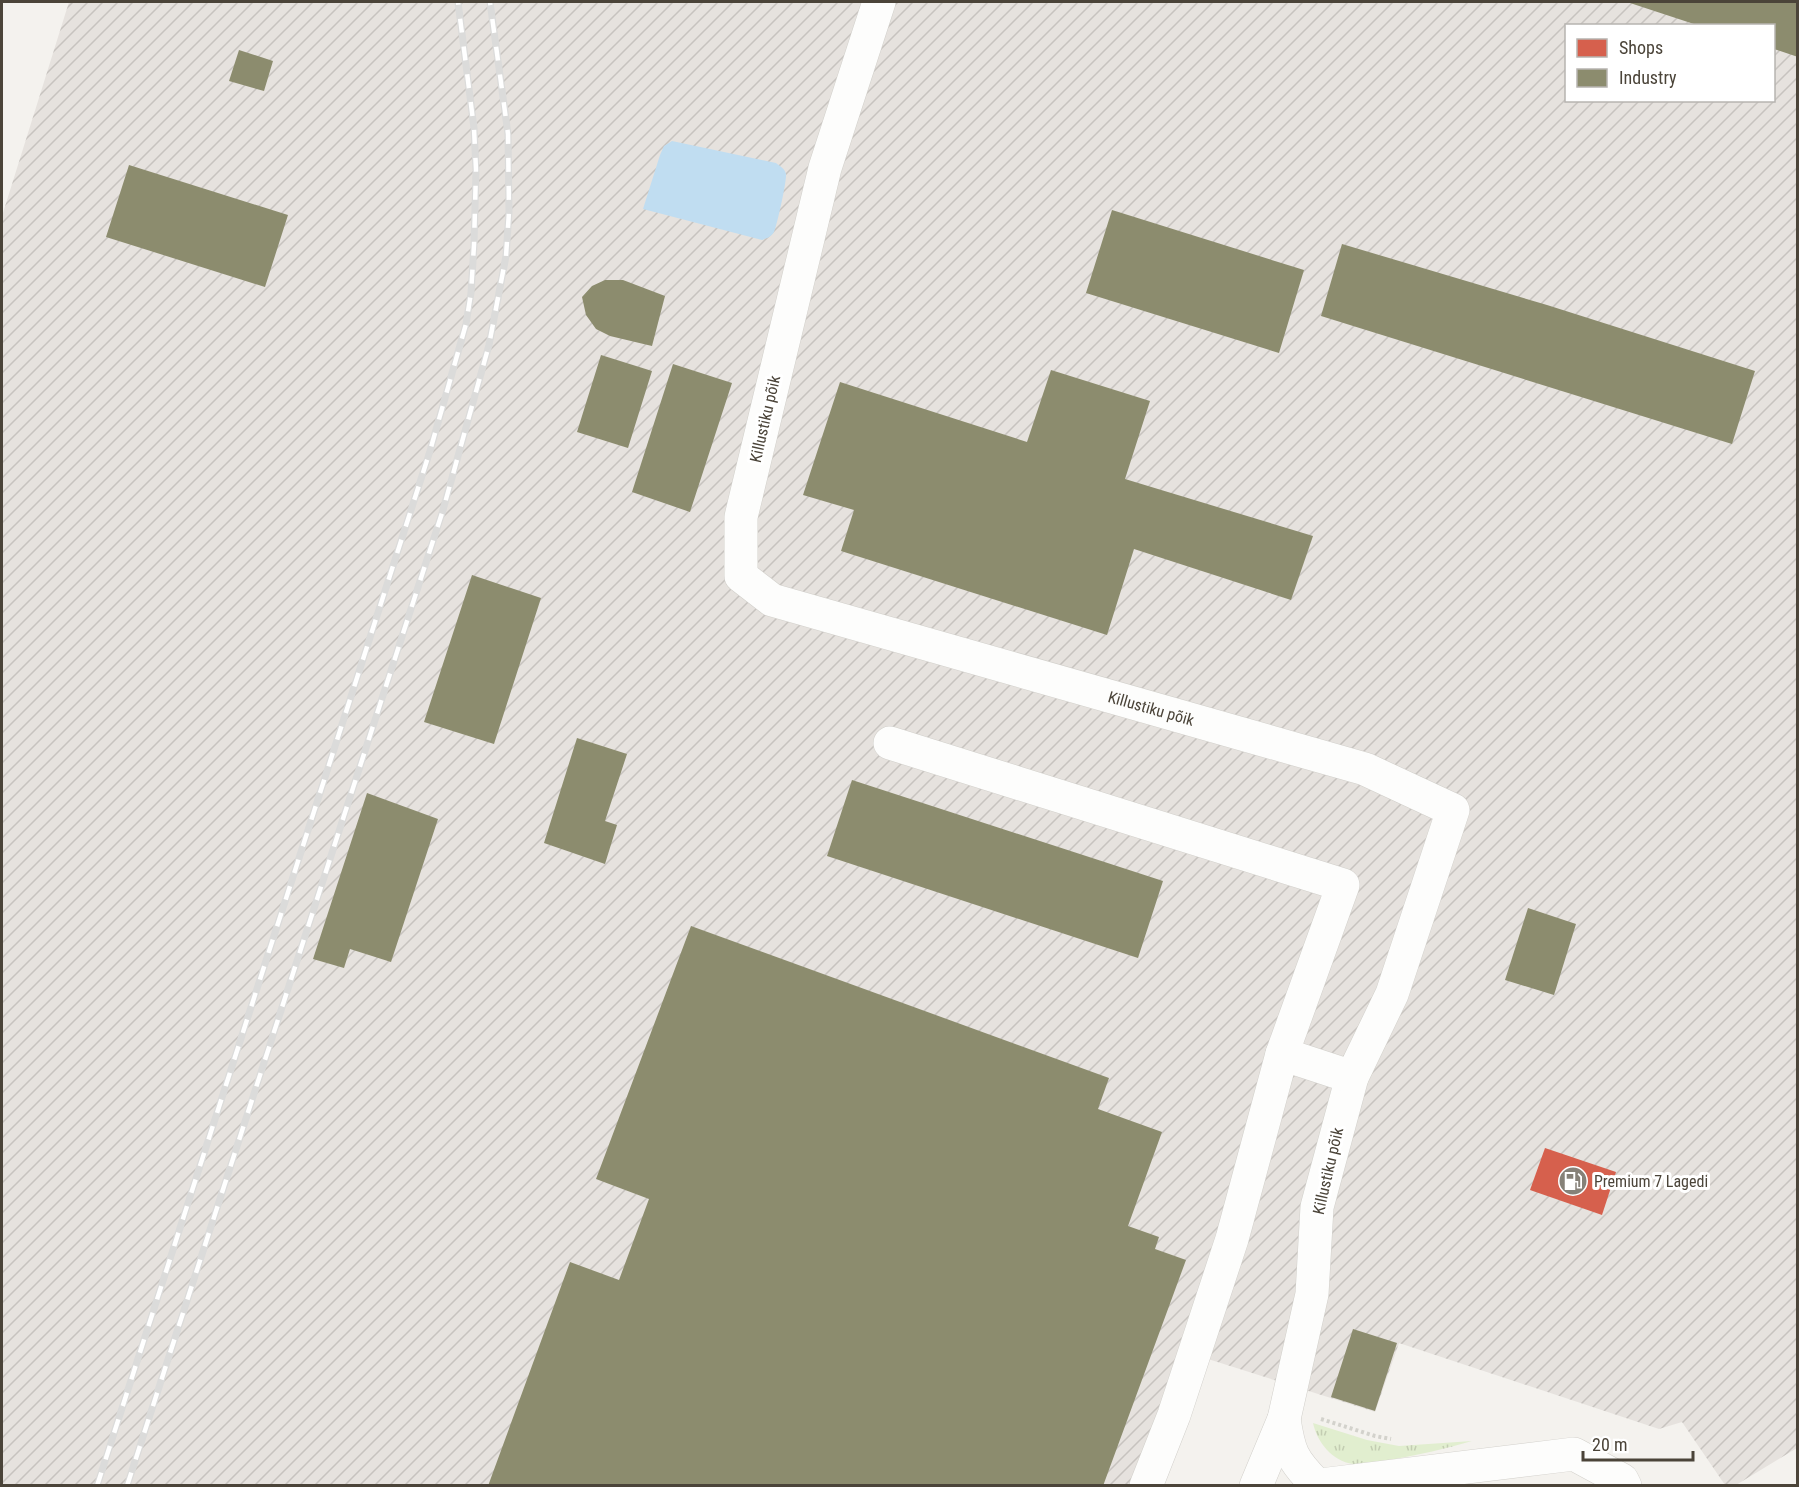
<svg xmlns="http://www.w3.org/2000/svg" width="1799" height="1487" font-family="'Roboto Condensed',sans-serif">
	<defs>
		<pattern id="industrial-furrows" width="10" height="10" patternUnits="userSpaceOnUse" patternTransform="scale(1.5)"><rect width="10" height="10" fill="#e6e2de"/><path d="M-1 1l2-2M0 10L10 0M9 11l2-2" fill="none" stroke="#c7c3bf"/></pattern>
		<pattern id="grass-tufts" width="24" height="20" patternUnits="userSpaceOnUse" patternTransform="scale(1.5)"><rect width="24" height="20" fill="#e1eecf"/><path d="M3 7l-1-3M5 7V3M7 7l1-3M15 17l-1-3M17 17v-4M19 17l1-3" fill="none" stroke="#c3cdb2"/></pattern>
	</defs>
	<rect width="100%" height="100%" fill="#f4f2ee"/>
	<path fill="url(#industrial-furrows)" fill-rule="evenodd" d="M69 2H1797V1448L1736 1485H1725L1682 1422 1659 1429 1399 1343 1375 1412 1208 1359 1162 1485 2 1486V216ZM1566 26H1774V100H1566Z"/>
	<path fill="url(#grass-tufts)" d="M1313 1423 1367 1440 1399 1446 1472 1441C1444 1449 1418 1455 1390 1460 1378 1463 1364 1466 1353 1464 1332 1461 1317 1442 1313 1423Z"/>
	<path fill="#c0ddf1" d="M672 141 776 163C780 166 785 169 786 174 787 180 777 226 774 232 771 237 767 238 762 240L643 209 660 155 664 146Z"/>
	<path fill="#d6604d" d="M1545 1148 1616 1172 1602 1215 1530 1190Z"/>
	<path fill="#8c8c6e" d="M1627 2H1798V57L1774 49V26H1700Z
		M239 50 273 61 264 91 229 81Z
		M129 165 288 215 265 287 106 237Z
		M1112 210 1304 270 1279 353 1086 293Z
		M1342 244 1547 305 1755 371 1732 444 1321 316Z
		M605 280H623L665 296 652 346 610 336 596 329 586 315 582 297 592 286Z
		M601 355 652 371 628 448 577 432Z
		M673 364 732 383 690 512 632 492Z
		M1051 370 1150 401 1125 479 1313 536 1291 600 1134 549 1107 635 841 551 854 510 803 495 840 382 1027 442Z
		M472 575 541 598 494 744 424 722Z
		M577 738 627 754 605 821 617 825 605 864 544 843Z
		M852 780 1163 881 1138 958 827 856Z
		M367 793 438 819 391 962 350 949 344 968 313 959Z
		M1528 908 1576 924 1554 995 1505 980Z
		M691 926 1109 1078 1098 1109 1162 1132 1128 1226 1159 1237 1155 1249 1186 1260 1103 1486H488L570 1262 619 1280 649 1199 596 1179Z
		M1353 1329 1397 1343 1375 1411 1331 1397Z"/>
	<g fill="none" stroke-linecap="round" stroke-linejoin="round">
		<g stroke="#d2d0cb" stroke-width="34">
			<g id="minor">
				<path id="s1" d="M879 2 825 168 741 517V576L772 600 1365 769 1453 810 1392 994 1352 1077 1317 1207 1312 1294 1284 1419 1256 1486"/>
				<path d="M890 743 1343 885 1282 1054"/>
				<path d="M1284 1419C1289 1452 1292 1460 1316 1484"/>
				<path d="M1146 1486 1174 1415 1232 1239 1282 1054 1352 1077"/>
				<path d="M1312 1486 1574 1454 1622 1480 1625 1486"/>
			</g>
		</g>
		<path stroke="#d3d2cc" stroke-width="4" stroke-dasharray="3 3" stroke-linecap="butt" d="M1321 1419 1375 1436 1391 1439"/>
		<use href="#minor" stroke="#fdfdfc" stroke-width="33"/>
		<g stroke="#dbdbda" stroke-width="7">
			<path id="rail" d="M97 1486 430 451 466 324 471 293 474 245 476 170 474 128 458 2
				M127 1486 443 510 489 345 506 256 509 212 508 134 490 2"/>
		</g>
		<use href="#rail" stroke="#fff" stroke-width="4.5" stroke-dasharray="14" stroke-linecap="butt"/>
	</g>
	<defs>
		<g id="fuel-disc" transform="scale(1.5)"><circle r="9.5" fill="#868178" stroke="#fff"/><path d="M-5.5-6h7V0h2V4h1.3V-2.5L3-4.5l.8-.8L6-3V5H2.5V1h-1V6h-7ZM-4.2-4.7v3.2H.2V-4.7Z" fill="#fff"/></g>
	</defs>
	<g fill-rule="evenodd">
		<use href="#fuel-disc" x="1573" y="1181"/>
	</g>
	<g text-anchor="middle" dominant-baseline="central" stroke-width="6" stroke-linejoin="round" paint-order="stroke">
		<g font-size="16" fill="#4b4439" stroke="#fff">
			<text transform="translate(765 419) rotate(-77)">Killustiku põik</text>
			<text stroke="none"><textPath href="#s1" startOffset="1026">Killustiku põik</textPath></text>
			<text transform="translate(1328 1171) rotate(-77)">Killustiku põik</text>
		</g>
		<g font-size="16" fill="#4b4439" stroke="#fff" text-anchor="start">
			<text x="1594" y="1181">Premium 7 Lagedi</text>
		</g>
	</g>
	<rect width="1799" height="1487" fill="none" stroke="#4b4439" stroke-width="6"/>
	<rect x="1565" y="24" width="210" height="78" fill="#ffffff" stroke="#b7b4b0" stroke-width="1.5"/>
	<rect x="1577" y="39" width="30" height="18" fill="#d6604d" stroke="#b7b4b0" stroke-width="1.5"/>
	<text x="1619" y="54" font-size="18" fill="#4b4439">Shops</text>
	<rect x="1577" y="69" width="30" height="18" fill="#8c8c6e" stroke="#b7b4b0" stroke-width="1.5"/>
	<text x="1619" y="84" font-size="18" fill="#4b4439">Industry</text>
	<path d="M1583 1451v9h110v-9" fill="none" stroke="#4b4439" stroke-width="3"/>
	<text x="1592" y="1451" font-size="18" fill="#4b4439" stroke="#ffffff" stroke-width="4.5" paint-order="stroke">20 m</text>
</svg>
